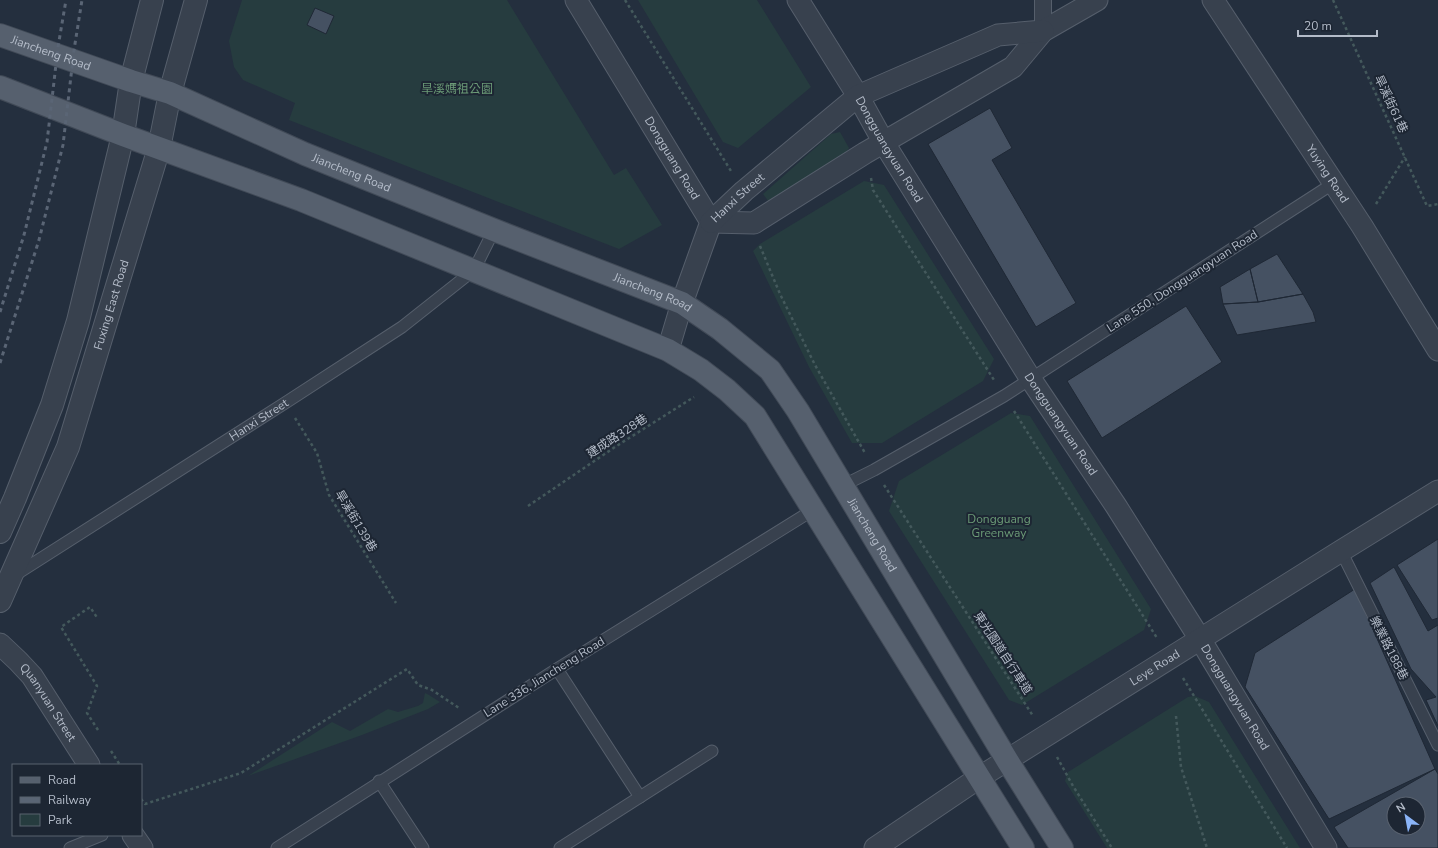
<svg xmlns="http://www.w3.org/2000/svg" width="1438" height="848" font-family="'Nunito Sans','Noto Sans TC',sans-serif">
	<rect width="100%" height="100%" fill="#242f3e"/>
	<path fill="#263c3f" d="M242 0H507L614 175 626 168 662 225 619 249 289 120 295 103 243 80 234 67 229 41Z
		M638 0H757L811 87 738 148 723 142Z
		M840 132 849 148 845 154 769 202 763 194 831 134Z
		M864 181 884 185 994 359 983 381 882 443H852L809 367 753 251 760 244Z
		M1011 413 1030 416 1151 609 1144 630 1022 705 1009 700 889 511 899 481Z
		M425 693 429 695 440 702 428 709 362 735 248 776 332 722 350 731 388 709 398 712 418 706 423 703Z
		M1195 696 1209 702 1300 848H1107L1065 781 1068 772 1188 697Z"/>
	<path fill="#455162" stroke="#1f2835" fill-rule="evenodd" d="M315 8 334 16 326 34 307 25Z
		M990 108 1012 148 992 160 1076 303 1036 327 928 144Z
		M1277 254 1303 294 1258 302 1250 269Z
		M1250 269 1258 302 1223 304 1220 287Z
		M1303 294 1313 312 1316 322 1237 335 1223 304 1258 302Z
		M1186 306 1222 362 1102 438 1067 381Z
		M1438 539V618L1432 620 1397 565Z
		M1394 567 1428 631 1438 625V726L1426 700 1436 697 1411 669 1370 583Z
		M1355 589 1435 769 1329 819 1245 687 1255 653Z
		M1435 769 1438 774V848H1348L1334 827ZM1394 804H1418V828H1394Z"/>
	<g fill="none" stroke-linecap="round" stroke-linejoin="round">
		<g stroke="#565f6c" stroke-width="13">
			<g id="service">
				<path d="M842 486 874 470 1004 396 1334 183"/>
				<path d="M1341 551 1438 745"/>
				<path id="s1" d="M15 575 285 403 402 327 474 270 494 230"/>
				<path d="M557 669 640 797"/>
				<path d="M379 781 423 848"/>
				<path d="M70 848 102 835"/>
				<path d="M277 848 557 669 813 510"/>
				<path d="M560 848 712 751"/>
			</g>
		</g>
		<g stroke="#565f6c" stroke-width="18">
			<path id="pedestrian" d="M1043 31V0"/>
		</g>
		<g stroke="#565f6c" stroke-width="23">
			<g id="minor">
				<path id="s2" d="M576 0 711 222 682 303 668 350"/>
				<path id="s3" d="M798 0 858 96 884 143 1030 378 1116 506 1200 639 1326 848"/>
				<path id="s4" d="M1213 0 1362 226 1438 350"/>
				<path d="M711 222 754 223 865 153 1013 67 1043 31 1097 0"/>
				<path id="s5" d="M711 222 744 191 858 96 998 35 1043 31"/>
				<path id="s6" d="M0 644 18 661 32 676 89 765"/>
				<path d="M133 835 142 848"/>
				<path id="s7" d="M875 848 980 777 1341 551 1438 491"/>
			</g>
		</g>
		<g stroke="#565f6c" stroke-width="24">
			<g id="tertiary">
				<path d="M0 532 15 498 52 405 78 321 123 135 131 81 152 0"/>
				<path id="s8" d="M0 601 68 447 159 148 170 93 196 0"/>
			</g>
		</g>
		<g stroke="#414a57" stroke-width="24">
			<g id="primary">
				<path id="s9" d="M0 35 131 81 170 93 305 154 494 230 682 303 720 329 770 370 798 411 1007 760 1062 848"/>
				<path d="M0 87 123 135 301 200 668 350 701 370 727 390 755 416 1023 848"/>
			</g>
		</g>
		<path stroke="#44595c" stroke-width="2.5" stroke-dasharray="3 3" stroke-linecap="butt" d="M625 0 731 171
			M1333 0 1427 206 1438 204
			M871 178 873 190 994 380
			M1376 204 1405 157
			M760 246 780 294 815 365 865 453
			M1014 411 1157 638
			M295 418 317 453 329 495 396 603
			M884 485 1033 716
			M528 506 615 447 694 397
			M1183 678 1287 848
			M1176 716 1181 767 1207 848
			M98 730 87 713 97 686 61 627 90 607 98 619
			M111 751 120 765
			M1057 757 1073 786 1112 848
			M141 799 145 804 241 773 407 669 418 685 432 690 459 708"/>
		<use href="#service" stroke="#38414e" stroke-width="11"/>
		<use href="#pedestrian" stroke="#38414e" stroke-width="16"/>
		<use href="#minor" stroke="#38414e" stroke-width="21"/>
		<use href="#tertiary" stroke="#38414e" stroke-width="22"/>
		<use href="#primary" stroke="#56606e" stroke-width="22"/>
		<path stroke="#5a6575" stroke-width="3" stroke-dasharray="4 4" stroke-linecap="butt" d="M0 312 24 235 47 142 58 47 66 0
			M0 363 39 240 63 145 74 50 82 0"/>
	</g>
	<g text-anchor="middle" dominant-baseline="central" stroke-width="4" stroke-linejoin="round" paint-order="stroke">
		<g font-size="12" fill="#b4bcc9" stroke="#1d2633">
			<text stroke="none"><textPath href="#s9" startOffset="54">Jiancheng Road</textPath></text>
			<text transform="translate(1391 104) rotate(65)">旱溪街61巷</text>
			<text stroke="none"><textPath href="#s3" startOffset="175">Dongguangyuan Road</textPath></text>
			<text stroke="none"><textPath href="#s2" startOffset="185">Dongguang Road</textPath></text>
			<text stroke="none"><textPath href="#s9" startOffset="378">Jiancheng Road</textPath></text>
			<text stroke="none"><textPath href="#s4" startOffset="208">Yuying Road</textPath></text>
			<text stroke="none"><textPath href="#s5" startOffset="36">Hanxi Street</textPath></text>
			<text transform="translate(1182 281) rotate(-33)">Lane 550, Dongguangyuan Road</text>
			<text stroke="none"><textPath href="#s9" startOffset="702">Jiancheng Road</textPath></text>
			<text stroke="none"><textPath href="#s8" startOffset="317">Fuxing East Road</textPath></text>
			<text stroke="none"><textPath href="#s1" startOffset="289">Hanxi Street</textPath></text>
			<text stroke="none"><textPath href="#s3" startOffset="499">Dongguangyuan Road</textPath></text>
			<text transform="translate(617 436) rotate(-33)">建成路328巷</text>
			<text transform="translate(356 521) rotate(59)">旱溪街139巷</text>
			<text stroke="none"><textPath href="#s9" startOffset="1038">Jiancheng Road</textPath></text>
			<text transform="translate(1389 648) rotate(63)">樂業路188巷</text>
			<text transform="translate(1003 653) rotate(57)">東光園道自行車道</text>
			<text stroke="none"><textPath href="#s7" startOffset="333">Leye Road</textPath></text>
			<text transform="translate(544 677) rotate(-32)">Lane 336, Jiancheng Road</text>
			<text stroke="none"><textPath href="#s3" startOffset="823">Dongguangyuan Road</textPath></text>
			<text stroke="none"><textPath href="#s6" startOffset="76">Quanyuan Street</textPath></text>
		</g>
		<g font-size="12" fill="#6b9a76" stroke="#1d2633">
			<text x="457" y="89">旱溪媽祖公園</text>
			<text x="999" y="519">Dongguang<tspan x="999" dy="14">Greenway</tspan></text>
		</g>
	</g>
	<rect x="12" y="764" width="130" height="72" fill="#1d2633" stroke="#59626f"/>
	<rect x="20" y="777" width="20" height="6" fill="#56606e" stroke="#59626f"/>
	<text x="48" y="784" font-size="12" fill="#b4bcc9">Road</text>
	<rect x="20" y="797" width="20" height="6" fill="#5a6575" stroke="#59626f"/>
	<text x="48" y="804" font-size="12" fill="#b4bcc9">Railway</text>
	<rect x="20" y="814" width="20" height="12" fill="#263c3f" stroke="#59626f"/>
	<text x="48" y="824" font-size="12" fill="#b4bcc9">Park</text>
	<g transform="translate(1406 816) rotate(328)"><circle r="19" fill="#1d2633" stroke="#59626f"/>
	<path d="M0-3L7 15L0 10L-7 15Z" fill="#8ab4f8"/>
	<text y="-6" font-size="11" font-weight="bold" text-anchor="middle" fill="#b4bcc9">N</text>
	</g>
	<path d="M1298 30v6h79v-6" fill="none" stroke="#b4bcc9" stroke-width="2"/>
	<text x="1304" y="30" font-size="12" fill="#b4bcc9" stroke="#1d2633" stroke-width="3" paint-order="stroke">20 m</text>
</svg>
